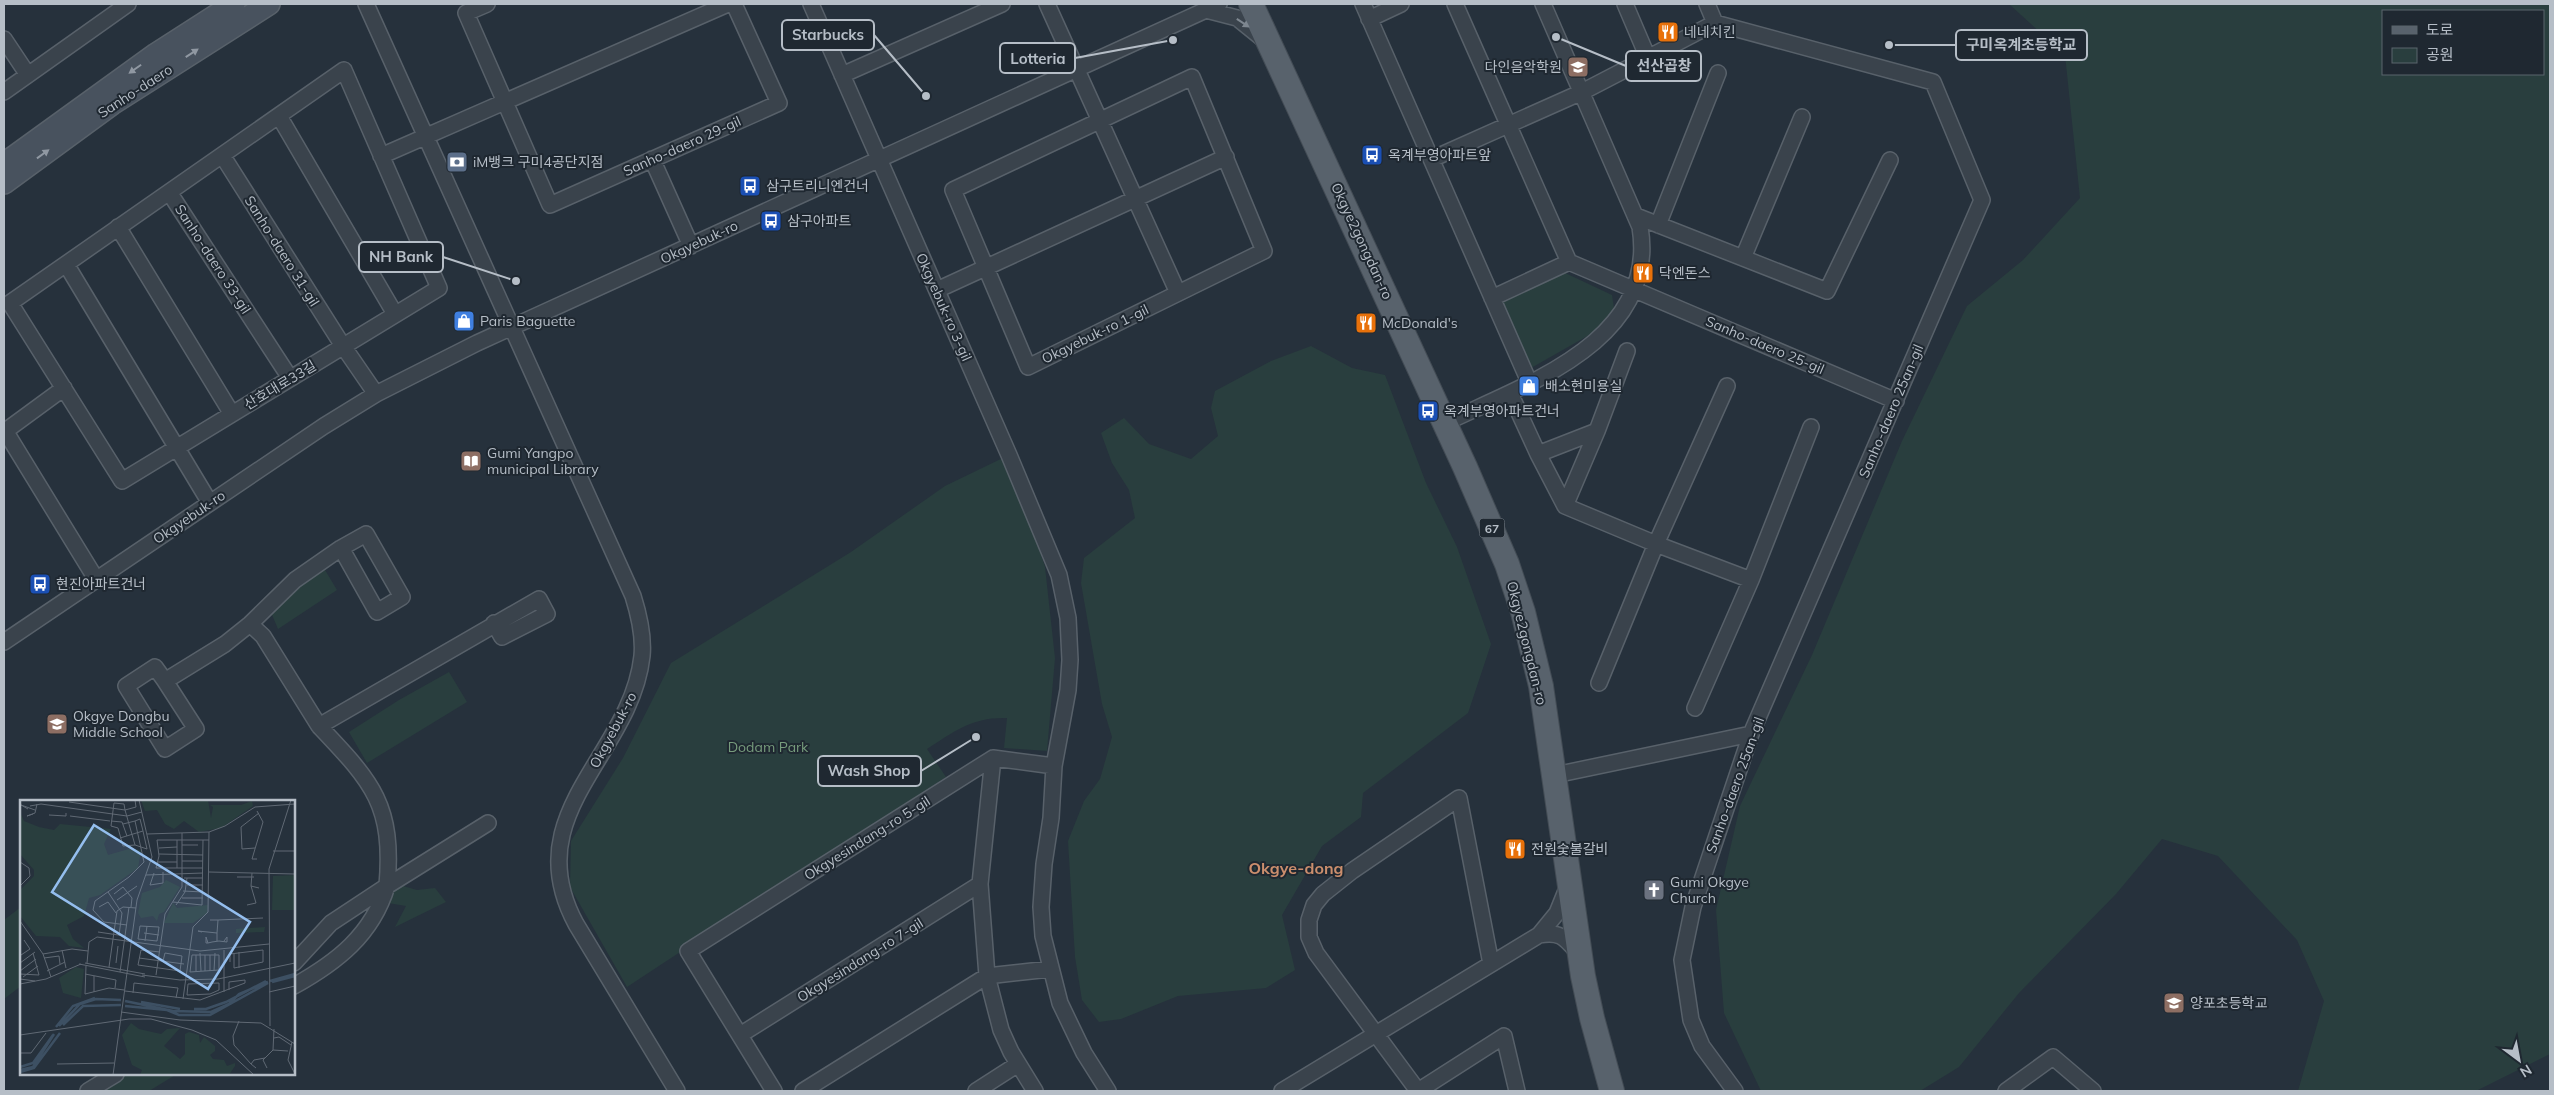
<svg xmlns="http://www.w3.org/2000/svg" width="2554" height="1095" font-family="Mulish,'Noto Sans KR',sans-serif">
	<rect width="100%" height="100%" fill="#26313c"/>
	<path fill="#293e3e" fill-rule="evenodd" d="M2009 4H2550V1054L2476 1091H2298L2324 1001 2297 940 2218 856 2162 839 2116 894 2019 993 1959 1067 1920 1091H1761L1724 1013 1716 910 1740 806 1812 655 1902 441 1967 306 2023 260 2080 198 2065 55ZM2383 11H2543V74H2383Z
		M1563 272 1612 295 1615 315 1598 330 1531 368 1502 300Z
		M1311 346 1352 368 1385 375 1426 483 1457 547 1491 644 1468 713 1363 793 1361 817 1322 846 1282 915 1295 970 1266 988 1178 996 1121 1019 1099 1022 1082 1000 1075 957 1068 841 1084 801 1100 779 1112 737 1102 704 1081 583 1084 558 1135 518 1129 490 1112 463 1101 433 1124 418 1149 444 1191 459 1218 436 1211 408 1215 391 1271 361Z
		M1009 455 1045 567 1055 658 1047 751 1004 748 1007 718C972 717 955 731 927 749L946 777 627 987 570 887 571 841 623 758 671 663 851 552 945 486Z
		M325 570 337 590 278 629 270 610 300 583Z
		M449 672 467 702 367 763 349 732 399 700Z
		M396 884 417 890 435 888 446 902 395 927 406 906 388 903 393 887Z
		M21 907V986L4 999V920Z
		M116 1074H177L149 1091H88Z"/>
	<g fill="none" stroke-linecap="round" stroke-linejoin="round">
		<g stroke="#58616a" stroke-width="18">
			<path id="street" d="M366 4 633 596C639 615 644 635 642 656 631 756 516 813 576 924L677 1091
				M487 4 466 13 550 205 779 103 734 4
				M811 4 1009 455 1059 575 1068 618 1070 660 1068 690 1054 766 1051 818 1044 864 1041 907 1043 936 1060 1003 1084 1053 1108 1091
				M1047 4 1178 293
				M1363 4 1530 384
				M1455 4 1569 262 1896 401
				M1625 4 1648 58
				M1707 4 1715 23
				M1206 10 1237 18 1263 39
				M1369 19 1401 4
				M4 39 28 75
				M344 70 439 288 122 481 10 303Z
				M842 75 1002 4
				M1192 77 1264 251 1028 367 953 190Z
				M4 92 128 4
				M279 116 395 314
				M222 155 343 346 376 394
				M381 156 728 4
				M652 159 691 246
				M1432 159 1582 92 1715 23 1933 82 1982 200 1751 734 1693 907 1682 960 1691 1020 1702 1046 1735 1091
				M169 192 290 378
				M1636 216 1827 291 1890 160
				M1658 225 1718 73
				M118 227 232 414
				M1743 258 1802 117
				M66 264 210 503
				M937 290 1226 157
				M1492 298 1569 262
				M1510 393 1538 454 1565 506 1656 544 1751 580 1811 427
				M1445 423C1526 384 1659 341 1640 227L1543 4
				M4 429 96 579
				M4 432 64 388
				M1538 454 1597 431 1627 351
				M1565 506 1597 431
				M250 624 263 636 319 726 539 599 547 614 502 637 494 623
				M4 642 324 426 376 394 477 343 1219 4
				M165 681 196 729 165 749 126 686 155 667 165 681 225 644 250 624 295 580 341 548 366 534 402 597 377 612 341 548
				M1599 683 1656 544 1727 386
				M1695 708 1751 580
				M319 726C372 782 394 804 387 886L488 823
				M993 758 980 884 987 976 1001 1030 1011 1052 1035 1091
				M1555 775 1751 734
				M1539 935C1561 931 1565 938 1579 954
				M294 963 331 923 387 886
				M1491 964 1459 798 1352 871 1323 894 1314 905 1309 920V937L1316 953 1418 1091 1504 1036 1517 1091
				M294 986C337 962 372 935 387 886
				M740 1035 980 884
				M88 1091 116 1074
				M774 1091 688 951 993 758 1054 766
				M803 1091 987 976 1050 969
				M976 1091 1018 1064
				M1282 1091 1539 935 1557 913 1568 886
				M2006 1091 2053 1057 2093 1091"/>
		</g>
		<g stroke="#58616a" stroke-width="24">
			<path id="secondary" d="M4 164 156 54 234 4
				M4 183 112 104 269 4"/>
		</g>
		<g stroke="#434c55" stroke-width="26">
			<path id="primary" d="M1251 4 1465 467 1507 564 1523 612 1541 686 1583 976 1592 1018 1612 1091"/>
		</g>
		<use href="#street" stroke="#3a434c" stroke-width="15"/>
		<use href="#secondary" stroke="#48525e" stroke-width="21"/>
		<use href="#primary" stroke="#58626c" stroke-width="24"/>
	</g>
	<defs><path id="oneway-solid" d="M-6-.8H1V-3.2L6.5 0L1 3.2V.8H-6Z" transform="scale(1.25)"/></defs>
	<use fill="#7e8790" href="#oneway-solid" transform="translate(1243 23) rotate(34)"/>
	<g fill="#9098a2">
		<use href="#oneway-solid" transform="translate(192 53) rotate(-33)"/>
		<use href="#oneway-solid" transform="translate(135 69) rotate(145)"/>
		<use href="#oneway-solid" transform="translate(43 154) rotate(-36)"/>
	</g>
	<defs>
		<g id="restaurant-square" transform="scale(1.125)"><rect x="-9" y="-9" width="18" height="18" rx="4" fill="#e8710a" stroke="#1f2831"/><path d="M-5-6h1v4h1v-4h1v4h1v-4h1v5L-1.5 .5V6h-2V.5L-5-1ZM5-6V6H3V1.5H1.5Q1.5-4 5-6Z" fill="#fff"/></g>
		<g id="school-square" transform="scale(1.125)"><rect x="-9" y="-9" width="18" height="18" rx="4" fill="#8d6e63" stroke="#1f2831"/><path d="M0-5L7-2L0 1L-7-2ZM-4 1L0 2.5L4 1V4Q0 6-4 4Z" fill="#fff"/></g>
		<g id="bus-square" transform="scale(1.125)"><rect x="-9" y="-9" width="18" height="18" rx="4" fill="#1a4fb4" stroke="#1f2831"/><path d="M-5-6H5V4H4V6H2V4H-2V6H-4V4H-5ZM-3.5-4V0h7V-4ZM-3.5 1.2v1.5H-2V1.2ZM2 1.2v1.5H3.5V1.2Z" fill="#fff"/></g>
		<g id="bank-square" transform="scale(1.125)"><rect x="-9" y="-9" width="18" height="18" rx="4" fill="#5c6f8a" stroke="#1f2831"/><path d="M-6-4H6V4H-6ZM0-2.3a2.3 2.3 0 1 0 0 4.6a2.3 2.3 0 1 0 0-4.6Z" fill="#fff"/></g>
		<g id="shop-square" transform="scale(1.125)"><rect x="-9" y="-9" width="18" height="18" rx="4" fill="#3f7fe0" stroke="#1f2831"/><path d="M-5-2.5h2.3a2.7 3.5 0 0 1 5.4 0H5L5.5 6h-11ZM-1.5-2.5h3a1.5 2.3 0 0 0-3 0Z" fill="#fff"/></g>
		<g id="library-square" transform="scale(1.125)"><rect x="-9" y="-9" width="18" height="18" rx="4" fill="#8d6e63" stroke="#1f2831"/><path d="M-6-4Q-3-5.5-.7-3.5V5Q-3 3-6 4ZM6-4Q3-5.5 .7-3.5V5Q3 3 6 4Z" fill="#fff"/></g>
		<g id="church-square" transform="scale(1.125)"><rect x="-9" y="-9" width="18" height="18" rx="4" fill="#6b7280" stroke="#1f2831"/><path d="M-1.2-6h2.4v3.5h3.3v2.4h-3.3V6h-2.4V-.1h-3.3v-2.4h3.3Z" fill="#fff"/></g>
	</defs>
	<g fill-rule="evenodd">
		<use href="#restaurant-square" x="1668" y="32"/>
		<use href="#school-square" x="1578" y="67"/>
		<use href="#bus-square" x="1372" y="155"/>
		<use href="#bank-square" x="457" y="162"/>
		<use href="#bus-square" x="750" y="186"/>
		<use href="#bus-square" x="771" y="221"/>
		<use href="#restaurant-square" x="1643" y="273"/>
		<use href="#shop-square" x="464" y="321"/>
		<use href="#restaurant-square" x="1366" y="323"/>
		<use href="#shop-square" x="1529" y="386"/>
		<use href="#bus-square" x="1428" y="411"/>
		<use href="#library-square" x="471" y="461"/>
		<use href="#bus-square" x="40" y="584"/>
		<use href="#school-square" x="57" y="724"/>
		<use href="#restaurant-square" x="1515" y="849"/>
		<use href="#church-square" x="1654" y="890"/>
		<use href="#school-square" x="2174" y="1003"/>
	</g>
	<g text-anchor="middle" dominant-baseline="central" stroke-width="4" stroke-linejoin="round" paint-order="stroke">
		<rect fill="#1f2831" stroke="#89919a" stroke-width="1" x="1479.5" y="518.5" width="25" height="19" rx="4"/>
		<g font-size="12" font-weight="bold" fill="#b6bec7">
			<text x="1492" y="528">67</text>
		</g>
		<g font-size="14" fill="#b6bec7" stroke="#1f2831" text-anchor="start">
			<text x="1684" y="32">네네치킨</text>
			<text x="1562" y="67" text-anchor="end">다인음악학원</text>
			<text x="1388" y="155">옥계부영아파트앞</text>
			<text x="473" y="162">iM뱅크 구미4공단지점</text>
			<text x="766" y="186">삼구트리니엔건너</text>
			<text x="787" y="221">삼구아파트</text>
			<text x="1659" y="273">닥엔돈스</text>
			<text x="480" y="321">Paris Baguette</text>
			<text x="1382" y="323">McDonald's</text>
			<text x="1545" y="386">배소현미용실</text>
			<text x="1444" y="411">옥계부영아파트건너</text>
			<text x="487" y="453">Gumi Yangpo<tspan x="487" dy="16">municipal Library</tspan></text>
			<text x="56" y="584">현진아파트건너</text>
			<text x="73" y="716">Okgye Dongbu<tspan x="73" dy="16">Middle School</tspan></text>
			<text x="1531" y="849">전원숯불갈비</text>
			<text x="1670" y="882">Gumi Okgye<tspan x="1670" dy="16">Church</tspan></text>
			<text x="2190" y="1003">양포초등학교</text>
		</g>
		<g font-size="14" fill="#b6bec7" stroke="#1f2831">
			<text transform="translate(135 91) rotate(-33)">Sanho-daero</text>
			<text transform="translate(682 146) rotate(-24)">Sanho-daero 29-gil</text>
			<text transform="translate(1362 241) rotate(65)">Okgye2gongdan-ro</text>
			<text transform="translate(699 242) rotate(-25)">Okgyebuk-ro</text>
			<text transform="translate(282 251) rotate(58)">Sanho-daero 31-gil</text>
			<text transform="translate(213 259) rotate(57)">Sanho-daero 33-gil</text>
			<text transform="translate(944 307) rotate(66)">Okgyebuk-ro 3-gil</text>
			<text transform="translate(1095 334) rotate(-26)">Okgyebuk-ro 1-gil</text>
			<text transform="translate(1765 345) rotate(23)">Sanho-daero 25-gil</text>
			<text transform="translate(280 385) rotate(-31)">산호대로33길</text>
			<text transform="translate(1891 411) rotate(-67)">Sanho-daero 25an-gil</text>
			<text transform="translate(189 517) rotate(-34)">Okgyebuk-ro</text>
			<text transform="translate(1527 643) rotate(76)">Okgye2gongdan-ro</text>
			<text transform="translate(613 730) rotate(-62)">Okgyebuk-ro</text>
			<text transform="translate(1735 785) rotate(-70)">Sanho-daero 25an-gil</text>
			<text transform="translate(867 838) rotate(-32)">Okgyesindang-ro 5-gil</text>
			<text transform="translate(860 960) rotate(-32)">Okgyesindang-ro 7-gil</text>
		</g>
		<g font-size="14" fill="#769b7c" stroke="#1f2831">
			<text x="768" y="747">Dodam Park</text>
		</g>
		<g font-size="16" font-weight="bold" fill="#cb8e6d" stroke="#1f2831">
			<text x="1296" y="868">Okgye-dong</text>
		</g>
	</g>
	<g transform="translate(20 800)">
		<rect width="275" height="275" fill="#26313c"/>
		<path d="M121 0H188L191 18 193 7 190 5H221L232 1 233 6 201 28 179 32 164 21 154 29 145 24 137 10 125 11ZM0 12 4 21 19 27 34 30 40 24 91 29 84 44 88 55 109 49 121 50 118 68 80 95 69 98 64 116 47 125 53 139 64 148 49 146 40 137 16 136 0 116V90L14 76V70L0 54ZM275 75V110H252L253 76ZM146 80 160 87 144 112 139 114 137 121 133 116 121 118 118 113 122 93 140 87ZM153 103 157 108 188 105 187 113 173 123H144ZM245 127 244 132 216 133V129ZM56 167 64 169 61 198 43 193 39 178ZM111 223 119 229 141 234 147 229 160 228 144 246 160 259 165 254V234L169 232 179 235 180 243 184 237 195 246V251L190 255 193 259 204 260 207 266 215 263V266L209 275H120L122 270 112 265 102 235Z" fill="#293e3e"/>
		<path fill="none" stroke="#3d5063" stroke-width="2.5" d="M250 181 275 174M252 182 275 176M105 201 153 211 191 212 209 204 219 194 248 182M121 202 160 209M105 206 147 210 159 215H190L248 183M174 209H186L206 202 246 181M43 225 63 206 101 205M39 226 60 204 76 199 101 200M36 227 53 206 75 198M0 267 13 263 33 235M0 270 13 267 34 234M0 272 14 268 40 233"/>
		<path fill="none" stroke="#606974" stroke-width="1" d="M115 0 116 7 105 10 104 4 94 3 91 26 98 28 103 46 115 45 127 49 123 31M49 2 105 10 115 45M10 6 21 4 107 16 122 12M8 9 1 5 15 10M13 14 7 16 15 13 17 4M29 15 46 16V13M50 16 90 21M91 21 102 22 107 36M103 24 115 21 124 62 109 77 75 101 73 110 84 122 107 125M127 34 189 32 205 26 235 7 275 4M100 38 123 31 120 19 115 21M157 40V68M162 45H178M139 48 157 47M235 48 222 49 221 27 239 13M253 51H275M139 54 183 55M237 59H232L243 22 237 11M162 61H183M0 62 9 68 10 76 0 86M138 62H157M183 68H136L139 56 137 40H189M189 72 275 74M134 73 130 85 143 83V72M232 73 231 86 239 88M126 75 183 73M217 77H234M164 78H183M167 85H183M163 91 183 92M88 92 102 113 99 135M94 94 103 87 112 98 111 107M162 98H183M97 100 117 86M153 102 182 105 183 40M156 105 165 92 167 78M227 105 236 103 231 86M79 107 88 102 96 113M190 120H198L197 133M198 120 243 118M0 121 23 154 31 177M120 126 139 127 137 141 118 139ZM78 132 105 136M182 132 178 131 197 133V141M124 133 139 135M125 141 127 126M188 143 186 137V143H188L192 142 199 141 207 142V137L204 141M42 150 46 168M140 152 121 150 118 165 160 171 162 156 145 153 143 161M180 153 181 171M23 154 52 149 68 151M1 155 10 149 4 140M172 155H199V170L170 172ZM185 155V171M24 158 39 156 40 164M119 158 164 164M210 162V154L243 150V162L214 168V154M0 163 15 152M65 163 125 174M67 163 69 142 77 137 180 151 249 144M96 163 98 146M59 164 125 177M66 166 65 194 89 188 104 190M89 167 97 111 103 107 116 108M219 168V152M0 171 16 159M27 171 45 162M176 171V155M190 171V155M194 171 195 153M100 172 109 107M0 174 19 175 13 153M65 174 96 180 95 188M122 175 160 180 198 179 275 163M136 175 145 114 162 87V33M74 176V192M3 177 18 166M0 179 15 181M199 183V190L190 194 167 195 168 184ZM0 184 26 179 61 164M209 190V182L225 180M105 191 180 200 225 183V180M204 192V150M249 192 275 186M113 193 114 183 158 188 156 198M163 199 173 127 188 112 189 32M101 212 160 220 241 223 275 244M219 221 213 236 214 245 231 264M250 226 249 69 271 0M0 235 109 219H131L172 230 196 240 234 275M254 238 259 237 271 245M272 242 268 260 275 274M253 250 254 229M0 253H11L26 233M37 264 94 263M236 268 231 264 234 260 245 258M247 268 243 260 253 250 268 251M93 275 117 100 132 57 119 0"/>
		<path fill="#94beee" fill-opacity="0.15" stroke="#94beee" stroke-width="2.5" d="M74 25 230 122 188 189 32 92Z"/>
		<rect width="275" height="275" fill="none" stroke="#b6bec7" stroke-width="2.5"/>
	</g>
	<path fill="none" stroke="#b6bec7" stroke-width="2" d="M926 96L874 35M1889 45L1956 45M1173 40L1075 58M1556 37L1626 66M516 281L443 257M976 737L921 771"/>
	<g fill="#b6bec7" stroke="#1f2831" stroke-width="2">
		<circle cx="926" cy="96" r="5"/>
		<circle cx="1889" cy="45" r="5"/>
		<circle cx="1173" cy="40" r="5"/>
		<circle cx="1556" cy="37" r="5"/>
		<circle cx="516" cy="281" r="5"/>
		<circle cx="976" cy="737" r="5"/>
	</g>
	<g fill="#1f2831" stroke="#b6bec7" stroke-width="2">
		<rect x="782" y="20" width="92" height="30" rx="5"/>
		<rect x="1956" y="30" width="131" height="30" rx="5"/>
		<rect x="1000" y="43" width="75" height="30" rx="5"/>
		<rect x="1626" y="51" width="75" height="30" rx="5"/>
		<rect x="359" y="242" width="84" height="30" rx="5"/>
		<rect x="818" y="756" width="103" height="30" rx="5"/>
	</g>
	<g font-size="15" text-anchor="middle" font-weight="bold" fill="#b6bec7">
		<text x="828" y="40">Starbucks</text>
		<text x="2021" y="50">구미옥계초등학교</text>
		<text x="1038" y="64">Lotteria</text>
		<text x="1664" y="71">선산곱창</text>
		<text x="401" y="262">NH Bank</text>
		<text x="869" y="776">Wash Shop</text>
	</g>
	<rect width="2554" height="1095" fill="none" stroke="#b6bec7" stroke-width="10"/>
	<rect x="2382" y="10" width="162" height="65" fill="#1f2831" stroke="#5b646d"/>
	<rect x="2392" y="26" width="25" height="8" fill="#58626c" stroke="#5b646d"/>
	<text x="2426" y="35" font-size="15" fill="#b6bec7">도로</text>
	<rect x="2392" y="48" width="25" height="15" fill="#293e3e" stroke="#5b646d"/>
	<text x="2426" y="60" font-size="15" fill="#b6bec7">공원</text>
	<g transform="translate(2519 1060) rotate(148)" stroke="#1f2831" stroke-width="4" paint-order="stroke">
	<path d="M0-4L9 19L0 12L-9 19Z" fill="#b6bec7"/>
	<text y="-8" font-size="14" font-weight="bold" text-anchor="middle" fill="#b6bec7">N</text>
	</g>
</svg>
